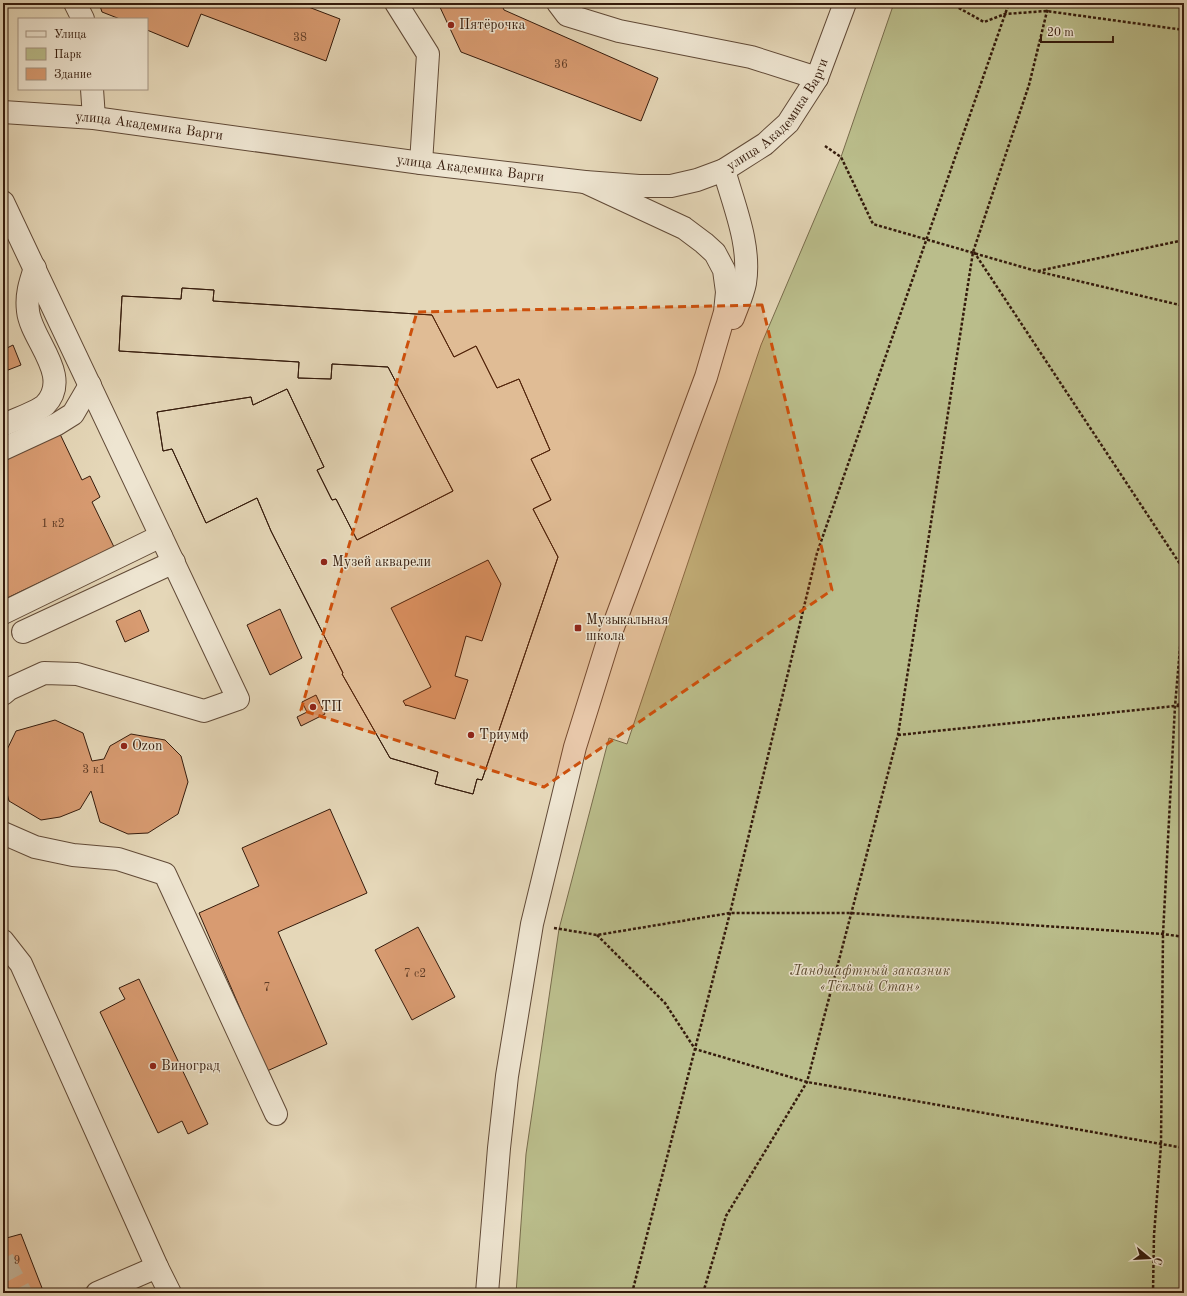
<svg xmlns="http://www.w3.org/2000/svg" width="1187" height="1296" font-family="'Old Standard TT',serif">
	<rect width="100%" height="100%" fill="#e5d7b8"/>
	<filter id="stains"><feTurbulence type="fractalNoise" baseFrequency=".005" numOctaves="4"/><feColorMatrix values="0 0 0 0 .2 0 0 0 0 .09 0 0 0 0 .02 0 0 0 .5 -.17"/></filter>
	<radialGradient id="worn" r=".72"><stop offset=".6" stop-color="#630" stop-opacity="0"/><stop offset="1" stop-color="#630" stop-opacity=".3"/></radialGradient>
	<path fill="#babd8b" stroke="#786c4c" d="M894 3H1184V1293H516L526 1154 559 929 609 738 627 744 761 345 841 157Z"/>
	<path fill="#d89b71" stroke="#351b0c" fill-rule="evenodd" d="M99 3H298L340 19 326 61 201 14 188 47 147 30V19H120L102 12Z
		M438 3H501L504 10 658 78 641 121 461 52Z
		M182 288 214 290 213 301 432 315 454 357 476 346 497 388 519 379 550 450 531 459 551 500 533 509 558 557 482 780 477 779 473 794 435 784 438 772 390 758 342 674 343 673 271 531 257 498 206 523 172 449 163 451 157 412 251 397 253 405 287 389 324 467 317 470 332 500 336 499 357 540 453 491 388 367 332 364 331 379 298 378 299 362 119 351 122 296 181 299ZM488 560 501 584 482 641 466 636 455 676 468 680 455 719 406 705V706L403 701 431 687 391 608Z
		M182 288 214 290 213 301 432 315 454 357 476 346 497 388 519 379 550 450 531 459 551 500 533 509 558 557 482 780 477 779 473 794 435 784 438 772 390 758 342 674 343 673 271 531 257 498 206 523 172 449 163 451 157 412 251 397 253 405 287 389 324 467 317 470 332 500 336 499 357 540 453 491 388 367 332 364 331 379 298 378 299 362 119 351 122 296 181 299Z
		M13 345 21 365 3 372V350Z
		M60 434 82 480 90 476 100 497 92 502 114 547 3 600V461Z
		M280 609 302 658 270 675 247 625Z
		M140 610 149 631 125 642 116 621Z
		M316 695 325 714 301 726 297 717 307 712 302 702Z
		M55 720 83 733 92 761 104 759 110 746 131 734 165 740 181 756 188 782 178 814 148 833 128 834 100 822 91 791 80 809 60 817 41 820 9 801 3 778V758L16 731Z
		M330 809 367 893 278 932 327 1044 267 1071 199 913 259 886 242 848Z
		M418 927 455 997 412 1020 375 950Z
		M139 979 208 1124 188 1134 182 1121 158 1133 100 1012 125 999 119 988Z
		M21 1234 42 1288 36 1293H3V1239Z"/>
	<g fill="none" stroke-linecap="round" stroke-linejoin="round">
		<path stroke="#c2b196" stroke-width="22" stroke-dasharray="22 11" stroke-linecap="butt" d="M3 1259 21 1293"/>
		<g stroke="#614a37" stroke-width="24">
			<g id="minor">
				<path d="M75 3 83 19"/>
				<path d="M396 3 428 54 421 163"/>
				<path d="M558 3 567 15 619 31 751 57 817 78"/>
				<path d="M92 89 94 118"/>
				<path id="s1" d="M3 112 94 118 421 163 585 182 639 186H671L697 180 724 170 765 144 788 123 817 78 845 3"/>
				<path d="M724 170C734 206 751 245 745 283 743 294 737 307 733 318"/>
				<path d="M3 202 238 699 204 711 77 674 44 673 9 689 3 694"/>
				<path d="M3 425C14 420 37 412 45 405 73 376 31 340 28 311 26 295 30 283 35 268"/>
				<path d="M3 449 57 424 73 414 90 385"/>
				<path d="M3 613 161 536"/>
				<path d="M23 632 174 562"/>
				<path d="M3 833 35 847 73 855 118 859 165 874 276 1114"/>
				<path d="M3 941 21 964 157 1267"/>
				<path d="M97 1293 157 1267 170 1293"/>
				<path d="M487 1293 499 1148 507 1076 532 924 575 747 609 638 706 377 725 312 727 292 724 270 715 253 704 243 684 228 585 182"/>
			</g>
		</g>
		<path stroke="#351b0c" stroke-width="2.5" stroke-dasharray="3 2" stroke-linecap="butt" d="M950 3 984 22 1005 14 1046 11 1184 30
			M825 146 841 157 873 224 1036 271 1184 306
			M974 252 1184 570
			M1038 271 1184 240
			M1177 705 1184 703
			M898 735 1175 706H1184
			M554 928 597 935 730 913H851L1163 934 1184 937
			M597 935 665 1003 695 1049 807 1082 1184 1148
			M632 1293 730 913 817 553 1009 3
			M703 1293 726 1216 807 1082 898 735 973 252 1029 85 1049 3
			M1153 1293 1154 1235 1161 1145 1163 934 1175 706 1184 602"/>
		<use href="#minor" stroke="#eee5d1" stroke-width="22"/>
	</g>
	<path fill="#cd500c" fill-opacity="0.2" stroke="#cd500c" stroke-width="3" stroke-dasharray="8 5" stroke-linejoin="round" d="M762 305 832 590 544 787 301 710 417 312Z"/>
	<g fill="#8f2418" stroke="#eee5d1" stroke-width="1.5">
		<circle cx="451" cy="25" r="4"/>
		<circle cx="324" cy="562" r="4"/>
		<rect x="574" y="624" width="8" height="8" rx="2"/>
		<circle cx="313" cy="707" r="4"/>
		<circle cx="471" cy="735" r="4"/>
		<circle cx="124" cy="746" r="4"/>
		<circle cx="153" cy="1066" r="4"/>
	</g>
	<g text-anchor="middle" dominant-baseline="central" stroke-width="3" stroke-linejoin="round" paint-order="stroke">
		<g font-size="12" fill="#5e3b25">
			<text x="300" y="38">38</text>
			<text x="561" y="65">36</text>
			<text x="53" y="524">1 к2</text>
			<text x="94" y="770">3 к1</text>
			<text x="415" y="974">7 с2</text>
			<text x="267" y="988">7</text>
			<text x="17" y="1261">9</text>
		</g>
		<g font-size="14" fill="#351b0c" stroke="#eee5d1" text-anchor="start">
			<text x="459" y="25">Пятёрочка</text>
			<text x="332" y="562">Музей акварели</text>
			<text x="586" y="620">Музыкальная<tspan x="586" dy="16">школа</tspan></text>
			<text x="321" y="707">ТП</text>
			<text x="479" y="735">Триумф</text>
			<text x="132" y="746">Ozon</text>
			<text x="161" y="1066">Виноград</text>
		</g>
		<g font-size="14" fill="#351b0c" stroke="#eee5d1">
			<text stroke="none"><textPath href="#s1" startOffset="807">улица Академика Варги</textPath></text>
			<text stroke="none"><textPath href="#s1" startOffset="147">улица Академика Варги</textPath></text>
			<text stroke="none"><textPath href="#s1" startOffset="471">улица Академика Варги</textPath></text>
		</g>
		<g font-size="14" font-style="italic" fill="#5d4c32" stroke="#eee5d1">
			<text x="870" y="971">Ландшафтный заказник<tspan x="870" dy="16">«Тёплый Стан»</tspan></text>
		</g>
	</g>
	<rect width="1187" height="1296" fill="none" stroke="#e5d7b8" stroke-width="16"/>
	<rect x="4" y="4" width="1179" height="1288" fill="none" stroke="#351b0c" stroke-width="2"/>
	<rect x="8" y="8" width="1171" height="1280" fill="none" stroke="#351b0c"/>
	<rect x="18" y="18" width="130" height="72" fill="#eee5d1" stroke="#a49482"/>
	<rect x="26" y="31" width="20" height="6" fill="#eee5d1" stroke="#a49482"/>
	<text x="54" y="38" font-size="12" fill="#351b0c">Улица</text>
	<rect x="26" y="48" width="20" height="12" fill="#babd8b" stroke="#a49482"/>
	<text x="54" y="58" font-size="12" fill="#351b0c">Парк</text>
	<rect x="26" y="68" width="20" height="12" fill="#d89b71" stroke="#a49482"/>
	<text x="54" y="78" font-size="12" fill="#351b0c">Здание</text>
	<g transform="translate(1149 1258) rotate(108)" stroke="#eee5d1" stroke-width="3" paint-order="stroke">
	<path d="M0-3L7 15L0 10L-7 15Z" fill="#351b0c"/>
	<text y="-6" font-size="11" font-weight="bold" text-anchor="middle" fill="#351b0c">С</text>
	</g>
	<path d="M1041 36v6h72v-6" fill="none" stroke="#351b0c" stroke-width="2"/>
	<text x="1047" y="36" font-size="12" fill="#351b0c" stroke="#eee5d1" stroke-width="3" paint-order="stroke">20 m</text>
	<rect width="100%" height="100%" filter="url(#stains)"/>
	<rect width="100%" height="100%" fill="url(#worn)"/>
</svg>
